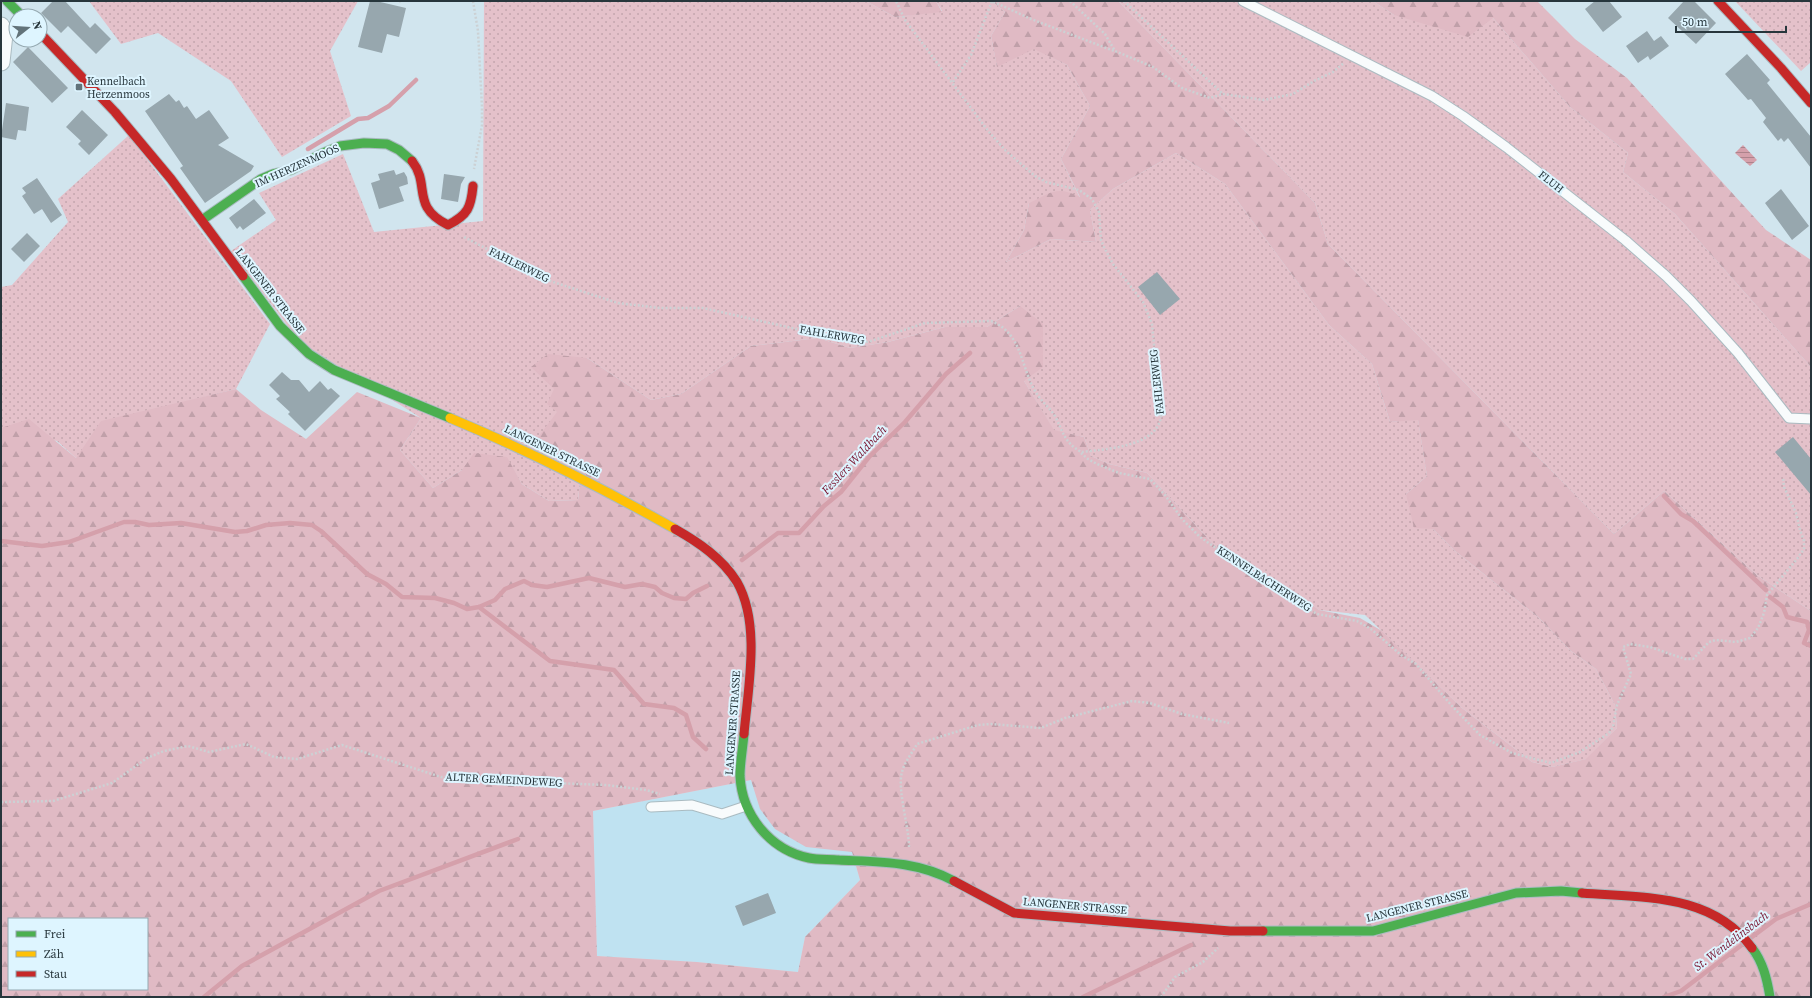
<svg xmlns="http://www.w3.org/2000/svg" width="1812" height="998" font-family="'Source Serif 4',serif">
	<defs>
		<pattern id="grass-dots" width="8" height="8" patternUnits="userSpaceOnUse"><rect width="8" height="8" fill="#e4c1ca"/><path d="M2 2h.1M6 6h.1" fill="none" stroke="#c4a6ae" stroke-width="1.8" stroke-linecap="round"/></pattern>
		<pattern id="forest-firs" width="22" height="20" patternUnits="userSpaceOnUse"><rect width="22" height="20" fill="#e0bac4"/><path d="M5 1l3.5 6h-7zM16 11l3.5 6h-7z" fill="#c0a0a9"/></pattern>
		<pattern id="water-rules" width="6" height="5" patternUnits="userSpaceOnUse"><rect width="6" height="5" fill="#d5a0ab"/><path d="M0 2.5h6" fill="none" stroke="#ad838c"/></pattern>
	</defs>
	<rect width="100%" height="100%" fill="#d1e5ee"/>
	<path fill="#bfe2f1" d="M751 780 852 852 860 880 805 937 798 972 697 962 597 956 593 811Z"/>
	<path fill="url(#grass-dots)" d="M89 1H358L330 51 351 116 282 157 231 81 158 33 121 44Z
		M484 1H866L895 17 942 11 936 1H992L1005 12 991 36 997 66 1034 48 1067 65 1090 106 1061 159 1080 198 1029 203 1024 230 1006 262 1051 239 1096 242 1090 210 1113 189 1176 153 1225 184 1329 325 1372 364 1390 422 1418 419 1427 476 1406 494 1433 529 1455 551 1538 617 1571 651 1596 669 1615 705 1617 728 1587 759 1552 767 1532 762 1462 708 1365 615 1319 610 1305 599 1215 546 1147 473 1109 464 1091 456 1084 437 1054 431 1024 381 1020 306 987 327H945L888 342 850 348 818 338 751 346 681 394 651 400 587 358 554 389 557 412 581 472 578 500 549 501 522 484 506 457 462 470 433 488 400 450 421 418 300 342 231 251 276 220 259 193 343 154 374 232 483 221Z
		M1118 1H1373L1394 15 1493 18 1570 107 1628 153 1623 172 1675 214 1811 367V611L1758 576 1664 491 1614 534 1328 244 1315 203Z
		M1735 1H1811V62L1801 71Z
		M129 135 270 324 236 389 149 411 76 458 57 441 1 428V287L12 285 68 222 58 199Z"/>
	<path fill="url(#forest-firs)" fill-rule="evenodd" d="M866 1H936L942 12 895 17Z
		M992 1H1118L1315 203 1328 244 1614 534 1664 491 1758 576 1811 611V997H1V428L29 419 76 458 101 421 236 389 261 410 306 439 357 392 421 418 400 450 433 488 462 470 474 453 507 457 522 484 549 501 578 500 581 472 533 444 557 412 547 404 554 389 531 367 548 354 587 358 651 400 681 394 751 346 818 338 850 348 888 342 945 327H987L1020 306 1043 324V367L1024 381 1054 430 1084 437 1091 456 1109 464 1147 473 1215 546 1305 599 1319 610 1360 618 1382 631 1462 708 1532 762 1552 767 1586 759 1617 728 1615 705 1596 669 1571 651 1538 617 1455 551 1433 529 1414 528 1406 494 1427 476 1418 420 1390 422 1372 364 1329 325 1225 184 1176 153 1113 189 1090 210 1096 242 1051 239 1006 262 1024 230 1029 203C1051 193 1056 185 1080 197L1061 159 1090 106 1067 65 1034 49 997 67 991 36 1005 12ZM751 780 760 809 775 829 806 847 852 852 860 880 805 937 798 972 697 962 597 956 593 811ZM9 919H147V989H9Z
		M1373 1H1537L1575 39 1627 78 1766 230 1811 260V367L1675 214 1623 172 1628 153 1570 107 1493 18 1468 37 1394 15Z"/>
	<path fill="url(#water-rules)" d="M1743 145 1757 160 1750 166 1735 153Z"/>
	<g fill="none" stroke-linecap="round" stroke-linejoin="round">
		<path stroke="#d5a0ab" stroke-width="4.5" d="M308 149 358 119 368 118 389 106 416 80
			M1664 496 1681 514 1693 521 1766 590
			M1 541 42 546 69 542 124 522H135L149 525 181 523 235 532 247 531 266 525 290 523 312 525 321 531 367 574 386 584 402 597 435 598 454 603 467 609 479 607 495 600 505 589 524 581 532 585 547 587 589 578 625 587 642 584 655 587 662 593 674 598 686 599 693 593 707 586
			M742 560 778 533H799L824 506 841 492 869 457 905 422 946 374 970 353
			M1770 597 1783 607 1787 617 1807 622 1809 630 1804 643 1811 646
			M479 607 550 661 614 670 644 704 674 708 686 715 693 737 706 749
			M1752 937 1776 919 1811 904
			M204 997 242 966 379 891 518 839
			M1083 997 1191 945
			M1664 997 1681 991 1743 944"/>
	</g>
	<path fill="#97a7ae" d="M53 1H65L90 28 95 23 111 39 96 54 68 26 61 33 41 13Z
		M370 1H376L406 8 399 37 387 34 382 53 358 47Z
		M1595 1H1609L1622 17 1603 32 1585 9Z
		M1684 1H1694L1716 23 1696 44 1668 18Z
		M1647 31 1654 41 1661 36 1669 46 1650 60 1648 56 1638 63 1626 46Z
		M28 47 68 88 52 103 13 62Z
		M1747 54 1770 80 1767 83 1811 137V168L1788 138 1784 142 1781 138 1778 141 1763 122 1766 118 1751 99 1748 100 1725 74Z
		M169 94 176 102 179 100 184 108 187 106 196 119 209 110 229 138 218 145 254 166 251 171 205 203 180 168 183 166 145 111Z
		M6 103 29 107 26 131 18 130 16 140 1 137Z
		M82 110 108 135 89 155 78 144 81 141 66 127Z
		M394 170 396 175 404 172 407 177 408 184 399 187 404 201 379 209 371 183 380 180 378 174Z
		M444 174 465 177 461 184 458 202 441 199Z
		M37 178 62 215 51 223 42 209 34 214 22 196 26 193 22 188Z
		M1781 189 1809 226 1792 240 1765 203Z
		M254 199 266 213 243 230 240 226 237 229 229 218Z
		M27 233 40 246 24 262 11 249Z
		M1157 272 1180 299 1160 315 1138 287Z
		M282 372 291 380H299L309 392 320 381 328 390 331 388 340 396 305 431 288 414 290 412 276 399 280 396 269 385Z
		M1793 437 1811 459V495L1775 452Z
		M768 893 776 913 743 926 735 906Z"/>
	<g fill="none" stroke-linecap="round" stroke-linejoin="round">
		<g stroke="#aabbc1" stroke-width="11">
			<path id="lane" d="M1243 1 1432 96 1463 116 1506 147 1625 240 1666 276 1691 301 1738 353 1789 418 1811 419
				M651 807 692 805 722 814 746 806"/>
		</g>
		<g stroke="#aabbc1" stroke-width="19">
			<path id="street" d="M1 26 4 34 1 62"/>
		</g>
		<g stroke="#aabbc1" stroke-width="11">
			<path id="fast" d="M7 1 22 16
				M202 220 261 179 273 174 291 170 323 153 340 146 364 143 387 144 399 150 412 161
				M243 276 280 326 309 354 334 370 450 418
				M744 734C743 747 740 762 740 776 742 815 770 850 809 858 818 860 829 859 839 860 880 862 917 861 954 881
				M1263 931H1373L1516 893 1561 891 1582 893
				M1752 948C1763 962 1767 979 1770 997"/>
		</g>
		<g stroke="#aabbc1" stroke-width="11">
			<path id="slow" d="M450 418C527 450 602 488 675 529"/>
		</g>
		<g stroke="#aabbc1" stroke-width="11">
			<path id="jam" d="M1718 1 1781 68 1811 103
				M40 33 115 112 171 179 243 276
				M412 161C431 185 410 206 448 225 468 215 471 207 473 186
				M675 529C698 542 722 558 737 582 761 624 748 688 744 734
				M954 881 1014 913 1230 931H1263
				M1582 893C1643 898 1712 893 1752 948"/>
		</g>
		<path stroke="#ccd1d4" stroke-width="2.5" stroke-dasharray="2 2" stroke-linecap="butt" d="M473 1 478 31 482 107V125L474 169
			M1070 1 1105 34 1115 51 1153 67 1182 88 1210 98 1223 94 1264 100 1293 94 1314 81 1333 72 1344 63
			M1124 1 1223 94
			M399 2 400 1
			M953 82 971 55 992 1 1031 19 1114 51
			M464 237 547 280 618 303 660 308H703L841 339 868 342 925 323 991 321C1024 334 1020 369 1037 394 1042 402 1050 408 1055 416 1064 433 1063 441 1081 452 1106 449 1156 447 1161 417L1152 324 1143 302 1113 264 1104 247 1101 240 1099 212 1092 199 1079 190 1046 182 1035 176 1006 151 989 132 905 20 896 1
			M1081 453 1088 459 1097 464 1119 473 1150 479 1165 495 1182 519 1200 537 1270 585 1317 614 1357 621 1371 629 1401 655 1416 664 1452 706 1480 735 1512 753 1551 763 1580 752 1609 733 1613 727 1617 705 1631 674 1623 647 1630 644 1650 647 1685 659H1693L1709 642 1716 640 1736 642 1750 638 1758 628 1764 613 1767 595 1797 559 1804 549V541L1800 530 1796 513 1784 487 1783 477
			M1 802 53 801 112 783 147 758 164 751 188 746 209 752 246 744 274 757 297 759 342 745 441 777H479L523 782 607 785 646 790 660 794
			M909 847C909 827 897 789 902 772 904 763 912 753 917 744L978 725 991 724 1041 728 1065 718 1132 701 1150 703 1182 714 1229 723
			M1161 997 1175 977 1203 962 1218 948"/>
		<use href="#lane" stroke="#f8fbfc" stroke-width="9"/>
		<use href="#street" stroke="#f8fbfc" stroke-width="17"/>
		<use href="#fast" stroke="#4caf50" stroke-width="9"/>
		<use href="#slow" stroke="#ffc107" stroke-width="9"/>
		<use href="#jam" stroke="#c62828" stroke-width="9"/>
	</g>
	<rect fill="#62737a" stroke="#def5ff" stroke-width="1.5" x="75" y="83" width="8" height="8" rx="2"/>
	<g text-anchor="middle" dominant-baseline="central" stroke-width="4" stroke-linejoin="round" paint-order="stroke">
		<g font-size="11" fill="#27363c" stroke="#def5ff" text-anchor="start">
			<text x="87" y="81">Kennelbach<tspan x="87" dy="13">Herzenmoos</tspan></text>
		</g>
		<g font-size="11" fill="#27363c" stroke="#def5ff">
			<text transform="translate(297 166) rotate(-24)">IM HERZENMOOS</text>
			<text transform="translate(1551 182) rotate(38)">FLUH</text>
			<text transform="translate(519 265) rotate(26)">FAHLERWEG</text>
			<text transform="translate(270 291) rotate(52)">LANGENER STRASSE</text>
			<text transform="translate(832 335) rotate(10)">FAHLERWEG</text>
			<text transform="translate(1157 382) rotate(-96)">FAHLERWEG</text>
			<text transform="translate(552 451) rotate(26)">LANGENER STRASSE</text>
			<text transform="translate(1264 579) rotate(33)">KENNELBACHERWEG</text>
			<text transform="translate(733 723) rotate(-86)">LANGENER STRASSE</text>
			<text transform="translate(504 780) rotate(3)">ALTER GEMEINDEWEG</text>
			<text transform="translate(1075 906) rotate(5)">LANGENER STRASSE</text>
			<text transform="translate(1417 906) rotate(-14)">LANGENER STRASSE</text>
		</g>
		<g font-size="12" font-style="italic" fill="#79132f" stroke="#def5ff">
			<text transform="translate(854 460) rotate(-47)">Fesslers Waldbach</text>
			<text transform="translate(1731 941) rotate(-37)">St. Wendelinsbach</text>
		</g>
	</g>
	<rect width="1812" height="998" fill="none" stroke="#27363c" stroke-width="4"/>
	<rect x="8" y="918" width="140" height="72" fill="#def5ff" stroke="#95a9b1"/>
	<rect x="16" y="931" width="20" height="6" fill="#4caf50" stroke="#95a9b1"/>
	<text x="44" y="938" font-size="12" fill="#27363c">Frei</text>
	<rect x="16" y="951" width="20" height="6" fill="#ffc107" stroke="#95a9b1"/>
	<text x="44" y="958" font-size="12" fill="#27363c">Zäh</text>
	<rect x="16" y="971" width="20" height="6" fill="#c62828" stroke="#95a9b1"/>
	<text x="44" y="978" font-size="12" fill="#27363c">Stau</text>
	<g transform="translate(28 28) rotate(73)"><circle r="19" fill="#def5ff" stroke="#95a9b1"/>
	<path d="M0-3L7 15L0 10L-7 15Z" fill="#62737a"/>
	<text y="-6" font-size="11" font-weight="bold" text-anchor="middle" fill="#27363c">N</text>
	</g>
	<path d="M1676 26v6h110v-6" fill="none" stroke="#27363c" stroke-width="2"/>
	<text x="1682" y="26" font-size="12" fill="#27363c" stroke="#def5ff" stroke-width="3" paint-order="stroke">50 m</text>
</svg>
